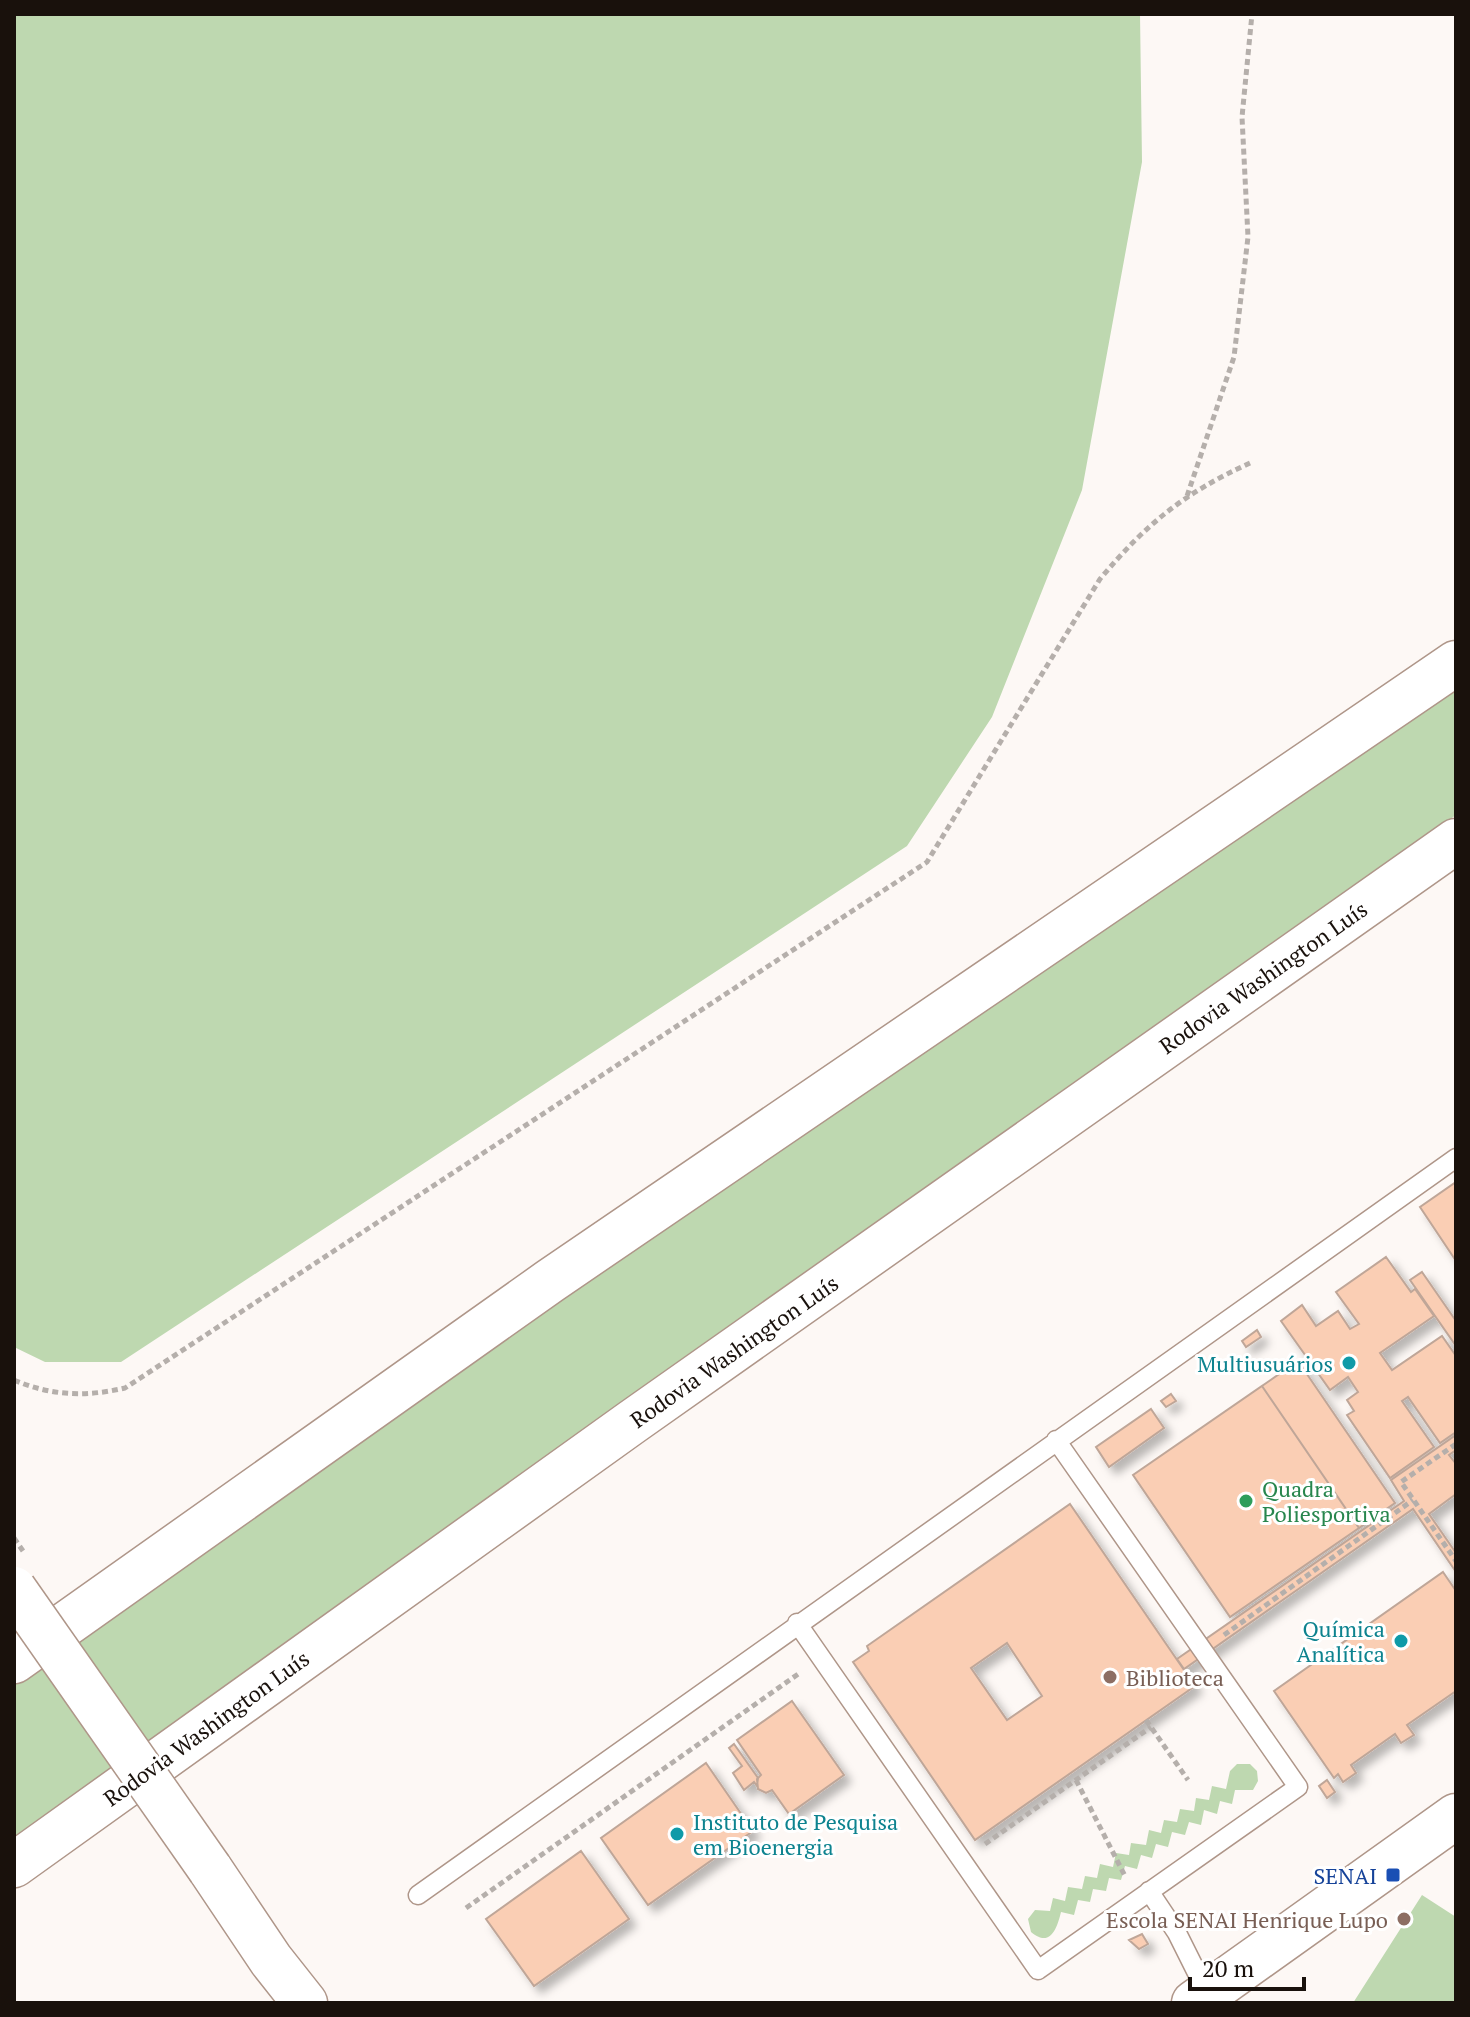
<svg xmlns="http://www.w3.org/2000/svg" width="1470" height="2017" font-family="'PT Serif',serif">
	<defs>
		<filter id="shadow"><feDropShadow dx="7" dy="7" stdDeviation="4" flood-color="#0004"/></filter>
	</defs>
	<rect width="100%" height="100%" fill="#fdf8f5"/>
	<path fill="#bed8b0" d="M14 14H1140L1142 162 1082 490 992 717 907 846 121 1362H45L14 1347Z
		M1456 690V815L14 1837V1685L560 1300Z
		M1237 1764H1250L1257 1771 1258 1781 1253 1790H1235L1232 1804 1220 1801 1217 1814 1204 1810 1201 1825 1189 1822 1185 1835 1172 1832 1168 1847 1156 1844 1152 1858 1141 1855 1137 1869 1125 1866 1121 1880 1109 1878 1106 1891 1093 1889 1090 1902 1078 1900 1074 1915 1061 1912C1057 1929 1050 1948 1031 1932L1028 1919 1035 1910 1050 1911 1053 1898 1065 1901 1068 1887 1082 1889 1085 1876 1097 1878 1100 1864 1113 1867 1116 1853 1129 1855 1131 1843 1146 1845 1149 1830 1161 1833 1164 1820 1177 1822 1180 1809 1194 1811 1196 1798 1209 1800 1212 1786 1226 1789 1230 1771Z
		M1422 1895 1456 1917V2003H1353Z"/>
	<path fill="#faceb4" stroke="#bfa698" stroke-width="2" fill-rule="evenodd" filter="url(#shadow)" d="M1456 1182V1261L1420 1207Z
		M1386 1257 1411 1292 1415 1289 1434 1316 1380 1353 1392 1370 1442 1336 1456 1356V1432L1440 1443 1408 1397 1402 1401 1434 1447 1390 1478 1347 1415 1354 1411 1347 1400 1358 1392 1348 1377 1330 1390 1281 1321 1302 1305 1316 1326 1338 1311 1350 1329 1359 1324 1336 1292Z
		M1422 1272 1456 1321V1346L1410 1280Z
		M1257 1330 1261 1337 1246 1347 1242 1341Z
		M1298 1361 1395 1503 1359 1528 1262 1386Z
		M1262 1386 1359 1528 1230 1617 1133 1475Z
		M1171 1394 1176 1401 1166 1407 1161 1401Z
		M1151 1409 1164 1428 1109 1467 1096 1447Z
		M1456 1435V1450L1449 1455 1456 1464V1494L1429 1514 1456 1553V1572L1413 1509 1184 1669 1177 1659 1404 1501 1391 1480Z
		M1070 1504 1195 1686 975 1840 853 1662 869 1651 867 1646ZM1007 1643 1042 1696 1007 1720 971 1668Z
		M1443 1572 1456 1591V1691L1407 1725 1414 1735 1401 1743 1395 1734 1351 1765 1356 1773 1343 1782 1338 1774 1334 1778 1274 1691Z
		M792 1701 844 1775 789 1814 772 1790 766 1793 758 1789 757 1779 761 1775 737 1740Z
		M734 1744 758 1778 757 1786 754 1782 744 1790 733 1773 742 1766 729 1748Z
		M706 1763 753 1831 648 1905 601 1838Z
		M1327 1780 1335 1792 1327 1798 1319 1786Z
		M581 1851 629 1919 534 1986 486 1919Z
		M1142 1934 1148 1944 1139 1949 1129 1940Z"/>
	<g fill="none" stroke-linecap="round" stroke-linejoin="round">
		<g stroke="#af9689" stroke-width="21">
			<path id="lane" d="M797 1623 1038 1970 1298 1787 1056 1440
				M1149 1891 1177 1933 1207 1993
				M418 1895 1456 1158"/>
		</g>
		<g stroke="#af9689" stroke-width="47">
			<path id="secondary" d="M210 1869 271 1960 305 2003
				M1194 2003 1456 1816"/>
		</g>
		<g stroke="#af9689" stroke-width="47">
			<path id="highway" d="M14 1661 550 1281 1456 663
				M14 1865 632 1422 1456 841"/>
		</g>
		<path stroke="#b5afab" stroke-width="5" stroke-dasharray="6 4" stroke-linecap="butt" d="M1187 496 1234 357 1248 237 1242 117 1252 14
			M14 1380C51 1396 86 1397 125 1388L927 862 1100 579C1146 524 1184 493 1250 463
			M1456 1444 1401 1482 1456 1561
			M1224 1635 1413 1500
			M1146 1720 1188 1780
			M1076 1780 1125 1876
			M985 1844 1151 1727
			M466 1908 801 1672"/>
		<use href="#lane" stroke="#fff" stroke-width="18"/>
		<use href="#secondary" stroke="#fff" stroke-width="44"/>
		<use href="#highway" stroke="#fff" stroke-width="44"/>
		<g stroke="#af9689" stroke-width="47" stroke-linecap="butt">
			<path id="secondary-bridge" d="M14 1589 210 1869"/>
		</g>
		<path stroke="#b5afab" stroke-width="5" stroke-dasharray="6 4" stroke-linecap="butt" d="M14 1538 23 1551"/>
		<use href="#secondary-bridge" stroke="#fff" stroke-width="44"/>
	</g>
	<g fill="#0f9aa8" stroke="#fff" stroke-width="3">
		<circle cx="1349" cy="1363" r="8"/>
		<circle cx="1401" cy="1641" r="8"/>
		<circle cx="677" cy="1834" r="8"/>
	</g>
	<circle fill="#2e9e5b" stroke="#fff" stroke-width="3" cx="1246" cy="1501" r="8"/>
	<g fill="#8d6e63" stroke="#fff" stroke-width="3">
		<circle cx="1110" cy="1677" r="8"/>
		<circle cx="1404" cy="1919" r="8"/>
	</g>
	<rect fill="#1a4fb4" stroke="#fff" stroke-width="3" x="1385" y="1867" width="16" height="16" rx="4"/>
	<g text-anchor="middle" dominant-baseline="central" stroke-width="6" stroke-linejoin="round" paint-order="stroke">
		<g font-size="22" fill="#19110c" stroke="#fff">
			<text transform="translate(1263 977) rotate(-35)">Rodovia Washington Luís</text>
			<text transform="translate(734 1351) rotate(-35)">Rodovia Washington Luís</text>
			<text transform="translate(206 1728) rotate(-36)">Rodovia Washington Luís</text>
		</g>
		<g font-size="22" fill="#0d838f" stroke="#fff" text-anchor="end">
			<text x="1333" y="1363">Multiusuários</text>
			<text x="1385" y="1628">Química<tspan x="1385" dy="25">Analítica</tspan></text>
			<text x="693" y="1821" text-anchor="start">Instituto de Pesquisa<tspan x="693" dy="25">em Bioenergia</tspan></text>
		</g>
		<g font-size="22" fill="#27864d" stroke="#fff" text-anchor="start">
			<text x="1262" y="1488">Quadra<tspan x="1262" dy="25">Poliesportiva</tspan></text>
		</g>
		<g font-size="22" fill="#785e54" stroke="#fff" text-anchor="start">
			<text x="1126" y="1677">Biblioteca</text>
			<text x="1388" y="1919" text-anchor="end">Escola SENAI Henrique Lupo</text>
		</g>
		<g font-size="22" fill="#164399" stroke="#fff" text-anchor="end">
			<text x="1377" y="1875">SENAI</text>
		</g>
	</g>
	<rect width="1470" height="2017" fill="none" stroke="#19110c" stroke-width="32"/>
	<path d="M1190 1977v12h114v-12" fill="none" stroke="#19110c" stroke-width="4"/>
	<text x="1202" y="1977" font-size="24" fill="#19110c" stroke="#ffffff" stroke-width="6" paint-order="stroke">20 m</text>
</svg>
